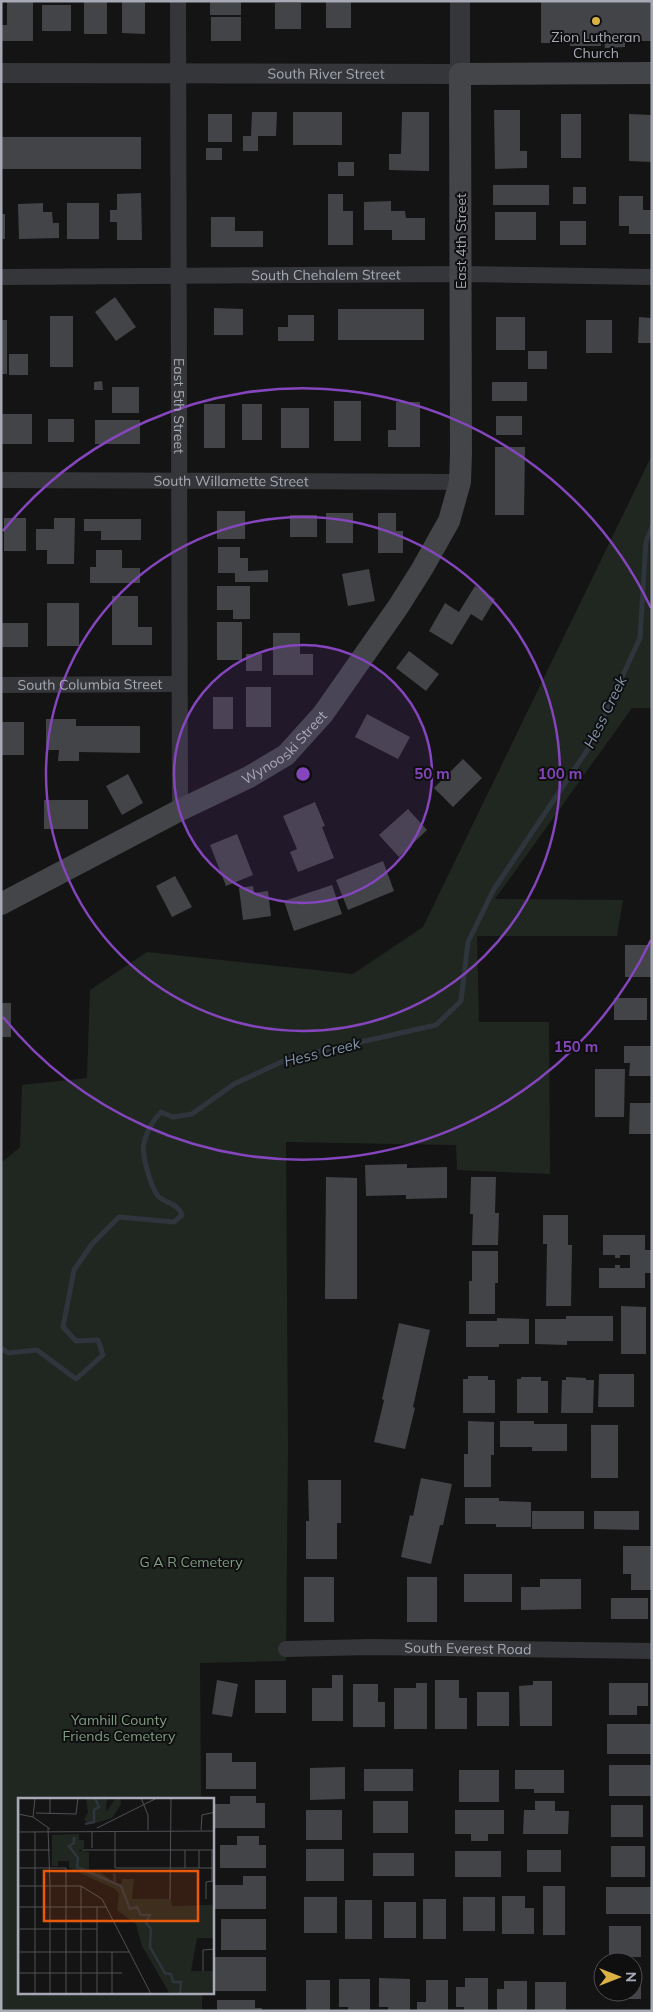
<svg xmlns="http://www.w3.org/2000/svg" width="653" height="2012" font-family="Mulish,sans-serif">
	<rect width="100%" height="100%" fill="#141415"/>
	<path fill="#202721" d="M652 455V708H632L495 899 623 900 617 936H477L479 1022H549L550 1174 457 1170 456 1145 286 1142 288 1446 286 1661 200 1663 201 1799 19 1800V1993H202V2011H1V1163L20 1147 22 1085 87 1078 90 990 147 952 353 974 423 927Z"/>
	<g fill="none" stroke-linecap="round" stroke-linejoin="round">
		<path stroke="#2f353c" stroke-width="5" d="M1 1348 8 1353 37 1350 76 1379 103 1355 98 1340 76 1341 63 1327 74 1270 92 1244 119 1217 174 1222 182 1215C178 1203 166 1204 158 1196 151 1187 141 1154 144 1143 147 1131 153 1120 161 1112L173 1117 192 1114 234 1084 290 1058 436 1025 461 1001 468 942 494 889 590 746 640 638 646 542 652 527"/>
	</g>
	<path fill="#434448" d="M7 1H33V41H1V25H7Z
		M84 1H107V34H84Z
		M122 1H145V34L122 33Z
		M210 1H241V15H210Z
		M326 1H351V28H326Z
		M541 1H652V41H625V47L605 48 604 41H601V46H570V43H541Z
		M275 3H301V29H275Z
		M42 5H71V31H42Z
		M211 17H241V41H211Z
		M494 110H520V151H527V168L495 169Z
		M252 112H277L276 136H258V151H243V136H251Z
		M293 112H342V145H293Z
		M402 112H429V171L389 170V154H401Z
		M208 114H232V142H208Z
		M561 114H581V158H561Z
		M629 114 652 115V162L629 161Z
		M1 137H141V169H1Z
		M206 148H222V160H206Z
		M338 162H354V176H338Z
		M493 185H549V205H493Z
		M573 187H586V204H573Z
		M141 193 142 240H117V222H110V210H117V194Z
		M328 194H343V211H353V245H328Z
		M619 196H643V210H652V234H629V226H619Z
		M391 201V211H405L406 218H425V240H392V230H364V202Z
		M43 203V212H52L53 223H59V238L19 239 18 204Z
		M67 203H99V239H67Z
		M495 212H536V240H495Z
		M1 214H5V239H1Z
		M211 217H235V231H263V247H211Z
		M560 221H586V245H560Z
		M115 297 136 327 116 341 95 312Z
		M214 308 243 309V335H214Z
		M338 309H424V340H338Z
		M288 315H314V341H278V327H288Z
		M50 316H73V367H50Z
		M496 317H525V350H496Z
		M639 317 652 318V343H638Z
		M1 320H7V374H1Z
		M586 320H612V353H586Z
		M528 351H547V369H528Z
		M9 354H28V375H9Z
		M102 381 103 390H94V382Z
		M492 382H527V401H492Z
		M112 387H139V413H112Z
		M334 401H361V441H334Z
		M396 402H420V447H388V430H396Z
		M204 404H225V448H204Z
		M242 404H262V440H242Z
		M281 408H309V448H281Z
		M1 414H32V444H1Z
		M496 416H522V435H496Z
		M48 419H74V442H48Z
		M95 420H140V444H95Z
		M495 447H525L524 515H495Z
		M217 511H245V539H217Z
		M326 513H353V543H326Z
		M378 513H396V531H403V553H378Z
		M290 515H317V537H290Z
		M4 518H26V551H4Z
		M54 518H75L74 564H47V550H36V529H54Z
		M84 519H141V540H101V531H84Z
		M218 547H240V558H248V571L268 570V582H235V573H218Z
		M96 550H122V568H140V583H90V567H96Z
		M369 569 375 601 348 606 342 574Z
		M217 586H250V619H233V610H217Z
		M475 586 495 599 482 621 471 614 452 645 429 631 445 603 459 612Z
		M112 596H138V627H152V645H112Z
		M47 603H79V646H47Z
		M217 622H242V660H217Z
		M1 623H28V647H1Z
		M273 633H300V654H313V675H273Z
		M409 651 439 674 426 691 396 668Z
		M246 654H262V671H246Z
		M246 687H271V727H246Z
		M213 697H233V729H213Z
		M367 714 410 737 398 759 355 737Z
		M46 719H76V726H140V753L79 752V761H58L59 750H46Z
		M1 722H24V755H1Z
		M463 759 482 778 453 807 434 788Z
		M128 774 143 803 122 815 106 786Z
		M44 800H88V829H44Z
		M315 802 325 826 322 827 334 858 298 872 290 852 297 849 283 816Z
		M408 809 427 830 399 857 379 835Z
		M237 834 253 875 226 886 210 845Z
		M383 861 394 891 348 910 336 880Z
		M175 876 192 907 172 917 156 886Z
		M332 885 342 914 294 931 284 901Z
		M253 886 254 893 268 891 271 916 243 920 239 888Z
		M625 945H652V977H625Z
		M614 998H647V1020H614Z
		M1 1003H11V1037H1Z
		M624 1046H652V1076H629L630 1063H624Z
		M595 1069H625L624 1117H595Z
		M630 1103H652V1134H629Z
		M407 1164V1168L447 1167V1198L406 1199V1195L366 1196 365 1165Z
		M326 1177 357 1178V1299H325Z
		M471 1177H496L495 1213H499L498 1245H472L473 1214H470Z
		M543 1215H568V1245H572L571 1306H546L547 1244H543Z
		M603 1235H645V1250H651V1273H645V1288H599V1268H615V1265H620V1268H630V1255H620V1258H615V1255H603Z
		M472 1251H498V1283H495V1314H469V1281H472Z
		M621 1306 646 1307V1354H621Z
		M566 1316H613V1341H567V1345L535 1344V1319H566Z
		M497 1318 529 1319V1344H499V1347H466V1321H497Z
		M399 1323 430 1330 413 1407 415 1408 405 1449 374 1442 384 1400 382 1399Z
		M599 1374H634V1407H598Z
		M468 1376H488V1380H495V1413H463V1379H468Z
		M521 1377H541V1381H548V1413H517V1379H521Z
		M566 1377 586 1378V1380H594L593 1413H561L562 1380H566Z
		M468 1421 494 1422V1455H491V1487H464V1454H468Z
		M500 1421H534V1424H567V1451H532V1447H500Z
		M591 1425H618V1478H591Z
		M421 1478 452 1484 443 1525H440L431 1564 401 1557 410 1515 413 1516Z
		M308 1480H341V1523H337V1559H306V1521H309Z
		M465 1498H499V1501L531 1502V1527H496V1524H465Z
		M532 1511H584V1529H532Z
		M594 1511H639V1530L594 1529Z
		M623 1546H652V1590H631V1574H623Z
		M464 1574H512V1602H464Z
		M304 1577H334V1622H304Z
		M407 1577H437V1622H407Z
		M540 1579H581V1609L521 1610V1587H540Z
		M611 1598H648V1619H611Z
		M332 1675H343V1721H312V1688H332Z
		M217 1680 238 1684 232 1717 212 1714Z
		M255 1680H286V1713H255Z
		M435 1680H459V1698H467V1729H435Z
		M533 1681H552V1726H520L519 1686 533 1685Z
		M416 1683H427V1729H394V1688H416Z
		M609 1683H648V1706H637V1715H609Z
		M353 1684H378V1702H385V1727H353Z
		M477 1692H509V1726H477Z
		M607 1724H651V1754H607Z
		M206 1753H232V1762H256V1789H206Z
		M609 1765H651V1796H609Z
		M345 1767V1799L310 1800V1768Z
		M364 1769H413V1791H364Z
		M459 1770H499V1802H459Z
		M515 1770H564V1793H534V1789H515Z
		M230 1796H256V1803H265V1828H212V1804H230Z
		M373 1801H408V1833H373Z
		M535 1801H555V1811H569L568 1834H523L524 1810H535Z
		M611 1805H643V1837H611Z
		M306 1810H342V1840H306Z
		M455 1810H504V1834H488V1841H471V1834H455Z
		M237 1836H259V1845H266V1868H220V1845H237Z
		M611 1846H645V1877H611Z
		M306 1849H344V1881H306Z
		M527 1850H561V1872H527Z
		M455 1851H501V1877H455Z
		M373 1853H414V1876H373Z
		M243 1876H266V1909H214V1885H243Z
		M543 1886H565V1935H543Z
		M606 1887H651V1914H606Z
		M502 1896H525V1908H534V1934H502Z
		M304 1897H337V1933H304Z
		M463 1897H495V1931H463Z
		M423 1899H446V1939H423Z
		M345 1900H372V1939H345Z
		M384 1902H416V1938H384Z
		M221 1919H266V1950H221Z
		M609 1926H641V1957H609Z
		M214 1957H266V1991H214Z
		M633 1967H641V1999H608V1992H633Z
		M379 1978 410 1979V2011H388V2007H379Z
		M465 1978H488V2011H464V2007H456V1987H465Z
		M339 1979H370V2011H348V2007H339Z
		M306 1980H330V2011H306Z
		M426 1980H448V2011H417V2002H426Z
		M504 1981H527V2011H497V1989H504Z
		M535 1982H566V2011H535Z
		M217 2000H255V2008H262V2011H217Z"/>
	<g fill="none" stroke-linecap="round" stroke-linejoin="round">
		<g stroke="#35363a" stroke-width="16">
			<path id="s1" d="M178 1 180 810"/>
			<path id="s2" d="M1 277 461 274 652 277"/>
			<path id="s3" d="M1 480 460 482"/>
			<path id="s4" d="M1 685 178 684"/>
			<path id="s5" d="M286 1649 370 1647 652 1651"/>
		</g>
		<path stroke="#35363a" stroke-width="20" id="s6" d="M1 73 460 74V1"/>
		<path stroke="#434549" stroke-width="22" id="s7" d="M1 904 180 810 249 777 286 755 323 714 398 607 422 569 449 521 460 482 461 454 460 74 652 73"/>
	</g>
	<circle cx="303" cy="774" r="129" fill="#8445bd" fill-opacity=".12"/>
	<g fill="none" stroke="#8445bd" stroke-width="2.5">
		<circle cx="303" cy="774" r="129"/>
		<circle cx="303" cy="774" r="257"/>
		<path d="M651 940A386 386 0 0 1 3 1017M3 531A386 386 0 0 1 651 608"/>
	</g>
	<circle fill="#dbb146" stroke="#0f0f10" stroke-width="2" cx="596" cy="21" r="5"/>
	<g text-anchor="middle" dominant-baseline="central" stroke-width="4" stroke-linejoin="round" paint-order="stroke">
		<g font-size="14" fill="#a7aab4" stroke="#0f0f10">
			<text x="596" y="37">Zion Lutheran<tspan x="596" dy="16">Church</tspan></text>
		</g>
		<g font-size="14" fill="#a7aab4" stroke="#0f0f10">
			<text stroke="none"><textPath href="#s6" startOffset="325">South River Street</textPath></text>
			<text transform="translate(461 241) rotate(-90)">East 4th Street</text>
			<text stroke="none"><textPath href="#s2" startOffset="325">South Chehalem Street</textPath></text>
			<text stroke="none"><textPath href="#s1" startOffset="405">East 5th Street</textPath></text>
			<text stroke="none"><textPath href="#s3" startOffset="230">South Willamette Street</textPath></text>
			<text stroke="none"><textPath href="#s4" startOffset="89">South Columbia Street</textPath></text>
			<text stroke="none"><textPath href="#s7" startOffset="325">Wynooski Street</textPath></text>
			<text stroke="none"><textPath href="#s5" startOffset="182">South Everest Road</textPath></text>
		</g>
		<g font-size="14" fill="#809d84" stroke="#0f0f10">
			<text x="191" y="1562">G A R Cemetery</text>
			<text x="119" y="1720">Yamhill County<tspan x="119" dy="16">Friends Cemetery</tspan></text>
		</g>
		<g font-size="15" font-style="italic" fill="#8295ab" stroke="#0f0f10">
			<text transform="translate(605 712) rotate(-64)">Hess Creek</text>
			<text transform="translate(322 1052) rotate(-14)">Hess Creek</text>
		</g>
	</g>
	<g transform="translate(18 1798)">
		<rect width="196" height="196" fill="#141415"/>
		<path d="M89 0 88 14 98 0H102L103 6 94 20 74 26 66 22 70 14 68 1ZM61 36V42H66V50L60 53 71 54V72H80L95 85V75L98 76V86H104V81H116L114 101H153L154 108 196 107V140H179L173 173H196V196H152L124 148 118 126 99 112 101 96 97 91 51 70V63H40V68H34V37Z" fill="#202721"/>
		<path fill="none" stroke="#2f353c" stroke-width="2.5" d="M67 26 76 24V12L81 9 77 0M56 39V45L51 48 60 60 59 69 103 88 112 111 119 109 123 117H132L128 125 133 131 132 149 147 175 153 176 155 184H163L162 196"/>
		<path fill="none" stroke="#4f5055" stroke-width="1" d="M123 0 130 17V32M18 15 58 16 60 0M0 16 15 19 32 31M32 16V0M15 19 17 0M30 30 32 88H63L84 101 133 196M79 30 139 0M183 32 184 17 197 14M97 33V70H197M0 34 197 33M74 34V50M1 52H32M64 52H197M181 52V70M1 70H48V196M167 70V52M194 83V52M1 88H32V196M63 88V196M152 101 153 0M188 101V84L195 83M0 109H88M79 109V196M0 131H79M0 154H111M94 154V196M185 173V152L197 151M0 175H104M1 196V0M17 196V34"/>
		<path fill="#e8590c" fill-opacity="0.15" stroke="#e8590c" stroke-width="2.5" d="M26 73H180V123H26Z"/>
		<rect width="196" height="196" fill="none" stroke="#a7aab4" stroke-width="2.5"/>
	</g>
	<circle cx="303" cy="774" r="8" fill="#8445bd" stroke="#0f0f10" stroke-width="2.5"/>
	<g font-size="15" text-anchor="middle" font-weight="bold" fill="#8445bd" stroke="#0f0f10" stroke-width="4" stroke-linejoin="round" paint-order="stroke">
		<text x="432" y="779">50 m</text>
		<text x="560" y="779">100 m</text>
		<text x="576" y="1052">150 m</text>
	</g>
	<rect width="653" height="2012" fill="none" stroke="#a7aab4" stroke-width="5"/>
	<g transform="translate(618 1977) rotate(90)"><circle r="24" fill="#0f0f10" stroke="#4c4d52"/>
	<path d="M0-4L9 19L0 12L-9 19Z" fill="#dbb146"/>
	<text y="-8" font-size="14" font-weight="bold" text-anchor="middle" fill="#a7aab4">N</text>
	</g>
</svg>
